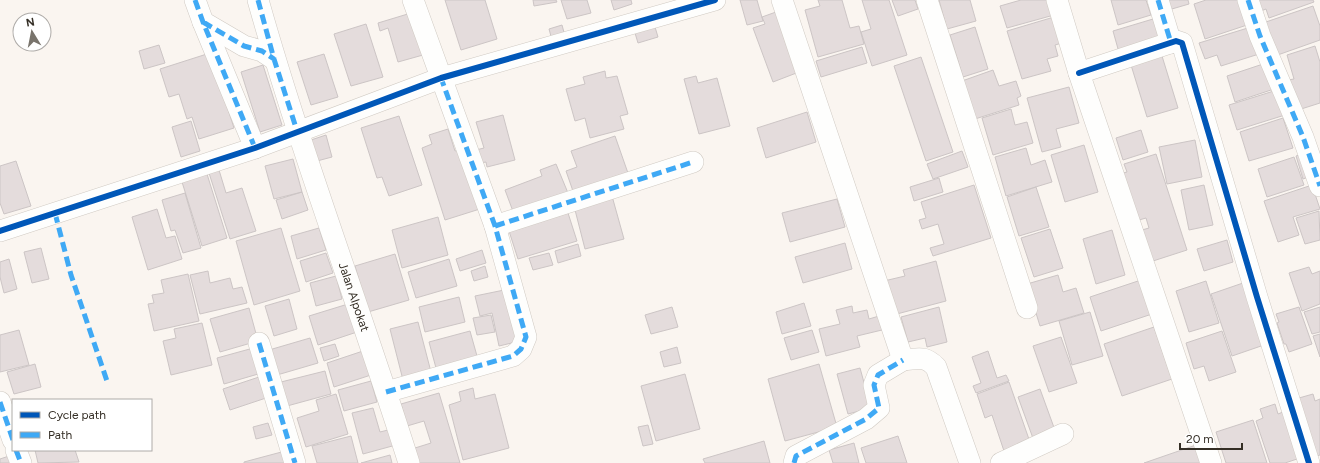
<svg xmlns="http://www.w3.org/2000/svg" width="1320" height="463" font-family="Figtree,sans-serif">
	<rect width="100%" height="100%" fill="#faf5f0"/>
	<path fill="#e4dcdc" stroke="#ccc5c5" d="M445 0H485L497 39 461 50Z
		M533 0H556L557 2 534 6Z
		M561 0H587L591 13 567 19Z
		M611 0H631L632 4 614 10Z
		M740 0H757L763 21 747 25Z
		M818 0H842L850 28 859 26 864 44 818 57 805 10 820 6Z
		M862 0H889L907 55 872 66 861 32 871 29Z
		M892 0H915L918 9 898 16Z
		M939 0H970L976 21 947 29Z
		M1021 0H1050L1054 15 1007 28 1000 6Z
		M1111 0H1146L1151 15 1118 25Z
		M1161 0H1188L1189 4 1165 11Z
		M1206 0H1242L1250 24 1205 39 1194 4Z
		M1250 0H1313L1314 2 1269 18 1266 9 1256 13Z
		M1313 6 1320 26V40L1272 57 1260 24Z
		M776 12 799 72 773 82 753 28 765 24 762 17Z
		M411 13 423 55 398 62 388 28 380 31 378 23Z
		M1054 17 1062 43 1055 45 1058 56 1047 59 1051 71 1022 79 1007 31Z
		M1153 19 1161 43 1120 56 1113 31Z
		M366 24 383 77 351 86 334 34Z
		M562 25 565 36 552 40 549 29Z
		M655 27 658 37 638 43 635 33Z
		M975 27 988 69 963 77 950 35Z
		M1251 27 1259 54 1221 66 1217 55 1205 59 1199 43Z
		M159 45 165 63 144 69 139 51Z
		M1315 46 1320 62V103L1298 110 1288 80 1294 79 1287 55Z
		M862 47 867 63 821 77 816 61Z
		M210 53 234 128 199 139 192 117 187 119 179 94 169 97 160 69Z
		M324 54 338 97 311 105 297 62Z
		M1162 56 1178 108 1147 117 1131 65Z
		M921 57 953 152 926 161 894 66Z
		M1266 63 1274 89 1235 102 1227 76Z
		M263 65 282 125 260 132 241 72Z
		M993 70 999 86 1016 81 1021 96 1017 98 1019 105 975 119 962 81Z
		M605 71 606 78 617 76 628 114 620 116 624 129 590 138 585 118 575 121 566 89 585 84 583 77Z
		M696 76 698 83 717 78 730 126 699 134 684 79Z
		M1069 87 1079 123 1056 129 1061 147 1042 152 1027 98Z
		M1277 90 1285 115 1237 130 1229 105Z
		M1011 109 1015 125 1027 122 1033 143 993 155 982 118Z
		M807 112 816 142 766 158 757 128Z
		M503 115 515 160 487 167 486 162 480 163 476 150 484 148 476 122Z
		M399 116 422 185 389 196 382 177 377 178 361 128Z
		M1283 118 1293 148 1249 161 1240 132Z
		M191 121 200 151 181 157 172 127Z
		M448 129 455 151 465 148 483 208 445 220 422 148 432 144 429 135Z
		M1141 130 1148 152 1123 160 1116 138Z
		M326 135 332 157 317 161 311 140Z
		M615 136 629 176 574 194 566 171 577 167 571 151Z
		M1195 140 1202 177 1167 184 1159 147Z
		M1084 145 1098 192 1065 202 1051 155Z
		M1026 148 1031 165 1045 160 1052 182 1006 196 995 157Z
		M962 151 968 167 933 179 927 164Z
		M1156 154 1187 250 1153 261 1142 230 1149 228 1146 218 1139 220 1123 173 1127 172 1124 164Z
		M1303 154 1311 176 1303 179 1296 156Z
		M1294 157 1304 185 1267 197 1258 169Z
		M293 159 302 192 274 199 265 166Z
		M16 161 31 206 4 214 0 203V166Z
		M556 164 568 193 514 214 505 190 542 176 540 170Z
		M219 170 226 193 242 188 256 231 230 239 209 173Z
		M207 174 227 238 202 246 182 182Z
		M939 178 943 192 914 201 910 187Z
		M974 185 991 238 933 256 930 248 944 244 938 224 922 229 919 220 926 218 921 202Z
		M1204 185 1213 225 1189 230 1181 190Z
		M1312 185 1320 209 1293 217 1299 235 1278 242 1264 201Z
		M1036 187 1049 227 1019 236 1007 197Z
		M302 192 308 210 282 219 276 200Z
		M185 193 201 248 183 253 175 230 171 231 162 200Z
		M612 196 624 239 585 249 574 206Z
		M837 199 845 227 790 242 782 213Z
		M157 209 166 238 175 236 182 259 148 270 132 217Z
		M1319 211 1320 240 1305 244 1296 218Z
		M568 213 577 241 518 259 509 231Z
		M438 217 448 255 402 268 392 230Z
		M281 228 300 291 254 305 236 241Z
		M319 228 326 250 297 259 291 236Z
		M1050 229 1063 268 1034 277 1021 238Z
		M1112 230 1125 275 1096 284 1083 239Z
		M1227 240 1233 262 1204 271 1197 249Z
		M845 243 852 269 803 283 795 257Z
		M578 244 581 256 558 263 555 251Z
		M41 248 49 279 32 283 24 252Z
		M482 250 486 263 460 271 456 259Z
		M326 253 333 273 306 282 300 261Z
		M549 253 553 265 533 270 529 258Z
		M395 254 409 300 368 312 355 266Z
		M9 259 17 289 4 293 0 277V262Z
		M449 259 457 286 416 298 408 272Z
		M936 261 946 301 893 315 884 281 905 276 903 270Z
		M485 266 488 277 474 281 471 271Z
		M1309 267 1312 274 1320 271V304L1302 311 1289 273Z
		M208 271 210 283 230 278 233 289 242 287 247 303 200 314 190 275Z
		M188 274 199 321 154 331 148 304 154 303 152 295 164 293 161 280Z
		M1058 275 1063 292 1076 288 1084 313 1040 326 1027 284Z
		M336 276 342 299 316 306 310 283Z
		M1141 280 1152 314 1101 331 1090 297Z
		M1206 281 1219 323 1189 332 1176 291Z
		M1243 283 1264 345 1232 356 1211 294Z
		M509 289 520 341 499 346 492 313 480 316 475 296Z
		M459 297 465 322 425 332 419 307Z
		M289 299 297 329 274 336 265 306Z
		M804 303 811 326 782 334 776 312Z
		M348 304 357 332 318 345 309 316Z
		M852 306 853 313 867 310 869 319 879 316 882 330 857 336 860 347 826 356 819 329 840 324 836 310Z
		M672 307 678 327 651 334 645 315Z
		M939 307 947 342 927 347 925 338 908 342 901 317Z
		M1299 307 1312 344 1289 352 1286 344H1284L1277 323 1279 322 1276 314Z
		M1320 307V332L1312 334 1304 312Z
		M249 308 258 341 220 352 210 319Z
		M1090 312 1103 356 1072 365 1059 321Z
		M491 315 495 332 477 335 473 318Z
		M418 322 431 372 403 380 390 329Z
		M202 323 212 365 171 375 163 341 176 338 174 329Z
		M1154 327 1172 379 1122 396 1104 344Z
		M19 330 29 365 0 372V335Z
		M812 330 819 352 791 360 784 338Z
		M470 331 477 356 436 368 429 342Z
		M1222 331 1236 372 1209 381 1204 366 1194 369 1186 343Z
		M1320 334V357L1313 336Z
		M1061 337 1077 383 1049 392 1033 346Z
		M310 338 318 363 277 375 269 350Z
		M335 344 339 356 324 361 320 348Z
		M257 347 265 372 224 384 217 358Z
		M677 347 681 363 664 367 660 352Z
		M363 351 371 375 334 387 327 363Z
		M988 351 997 378 1006 375 1009 381 976 393 973 386 981 383 972 357Z
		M35 364 41 387 14 394 7 372Z
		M819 364 837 427 785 441 768 379Z
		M860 368 871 408 848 414 837 374Z
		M325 371 331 394 287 406 281 382Z
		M685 374 700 429 656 441 641 386Z
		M265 375 272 396 230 410 223 389Z
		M371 381 377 402 344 411 338 390Z
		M1009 382 1031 445 1005 454 992 415 985 418 977 394Z
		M473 388 475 399 495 394 509 448 463 460 449 405 461 401 459 392Z
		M1040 389 1056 433 1034 441 1018 397Z
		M439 393 460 463H419L415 448 431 443 424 421 407 426 401 404Z
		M336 394 348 434 306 447 297 418 319 411 316 400Z
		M1313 394 1315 401 1320 399V455L1309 458 1292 400Z
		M1275 404 1278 414 1288 410 1297 459 1285 463H1270L1256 421 1263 418 1260 409Z
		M373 408 380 432 392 429 396 445 363 454 352 413Z
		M1253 420 1267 463H1226L1216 432Z
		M268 423 272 435 256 439 253 427Z
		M648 425 653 444 643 446 638 427Z
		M351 436 358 463H317L312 446Z
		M898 436 907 463H866L861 448Z
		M764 441 770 463H705L703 459Z
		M854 443 859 463H833L829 450Z
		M1199 444 1206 463H1144Z
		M35 450H75L79 462 38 463Z
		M289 450 292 463H244V462Z
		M12 455 14 463H0V459Z
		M390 455 392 463H361Z"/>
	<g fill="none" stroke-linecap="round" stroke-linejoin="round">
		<g stroke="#d0cac3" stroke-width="22">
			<g id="street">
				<path d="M195 0 203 22 255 148"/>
				<path id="s1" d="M258 0C302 156 360 308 409 463"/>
				<path d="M782 0 903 360C919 359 924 355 936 367L970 463"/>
				<path d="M927 0 1027 308"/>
				<path d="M1057 0 1079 73 1211 463"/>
				<path d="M1158 0 1171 43"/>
				<path d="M1248 0 1260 36 1303 137 1320 186"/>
				<path d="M203 22 244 46 262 51 274 59"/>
				<path d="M1079 73 1176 41 1182 43 1257 297 1309 463"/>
				<path d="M495 226 693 162"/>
				<path d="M0 231 255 148 441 78 715 0"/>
				<path d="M259 343 295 463"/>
				<path d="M386 392 513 356 521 349 526 337 495 226 413 0"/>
				<path d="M0 402 13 440"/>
				<path d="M16 450 21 463"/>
				<path d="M794 463 796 456 866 419 879 408 874 385 878 375 903 360"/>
				<path d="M1001 463 1063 434"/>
			</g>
		</g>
		<use href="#street" stroke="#fefefd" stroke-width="21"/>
		<path stroke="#3fa9f5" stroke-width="5" stroke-dasharray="10 5" stroke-linecap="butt" d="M195 0 203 22 255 148
			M258 0 274 59 297 131
			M1158 0 1171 43
			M1248 0 1260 36 1303 137 1320 186
			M203 22 244 46 262 51 274 59
			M55 213 71 275 107 381
			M495 226 693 162
			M259 343 295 463
			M386 392 513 356 521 349 526 337 495 226 441 78
			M0 402 13 440
			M16 450 21 463
			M794 463 796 456 866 419 879 408 874 385 878 375 903 360"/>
		<g stroke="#fff" stroke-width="8">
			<path id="cycleway" d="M1079 73 1176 41 1182 43 1257 297 1309 463
				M0 231 255 148 441 78 715 0"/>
		</g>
		<use href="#cycleway" stroke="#0057b8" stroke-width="6"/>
	</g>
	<g text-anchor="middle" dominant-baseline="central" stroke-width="3.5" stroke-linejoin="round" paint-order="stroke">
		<g font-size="12" fill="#342e25" stroke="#fff">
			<text stroke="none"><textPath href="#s1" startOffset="312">Jalan Alpokat</textPath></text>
		</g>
	</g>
	<rect x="12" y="399" width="140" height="52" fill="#ffffff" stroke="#aeaba8"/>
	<rect x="20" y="412" width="20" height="6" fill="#0057b8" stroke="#aeaba8"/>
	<text x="48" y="419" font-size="12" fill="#342e25">Cycle path</text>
	<rect x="20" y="432" width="20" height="6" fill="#3fa9f5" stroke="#aeaba8"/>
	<text x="48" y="439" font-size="12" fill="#342e25">Path</text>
	<g transform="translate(32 32) rotate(350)"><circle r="19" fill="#ffffff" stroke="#aeaba8"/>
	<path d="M0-3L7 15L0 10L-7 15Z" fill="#79746c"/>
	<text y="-6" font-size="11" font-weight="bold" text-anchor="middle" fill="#342e25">N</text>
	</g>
	<path d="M1180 443v6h62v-6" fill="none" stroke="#342e25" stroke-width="2"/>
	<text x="1186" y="443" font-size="12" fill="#342e25" stroke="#ffffff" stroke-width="3" paint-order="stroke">20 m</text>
</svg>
